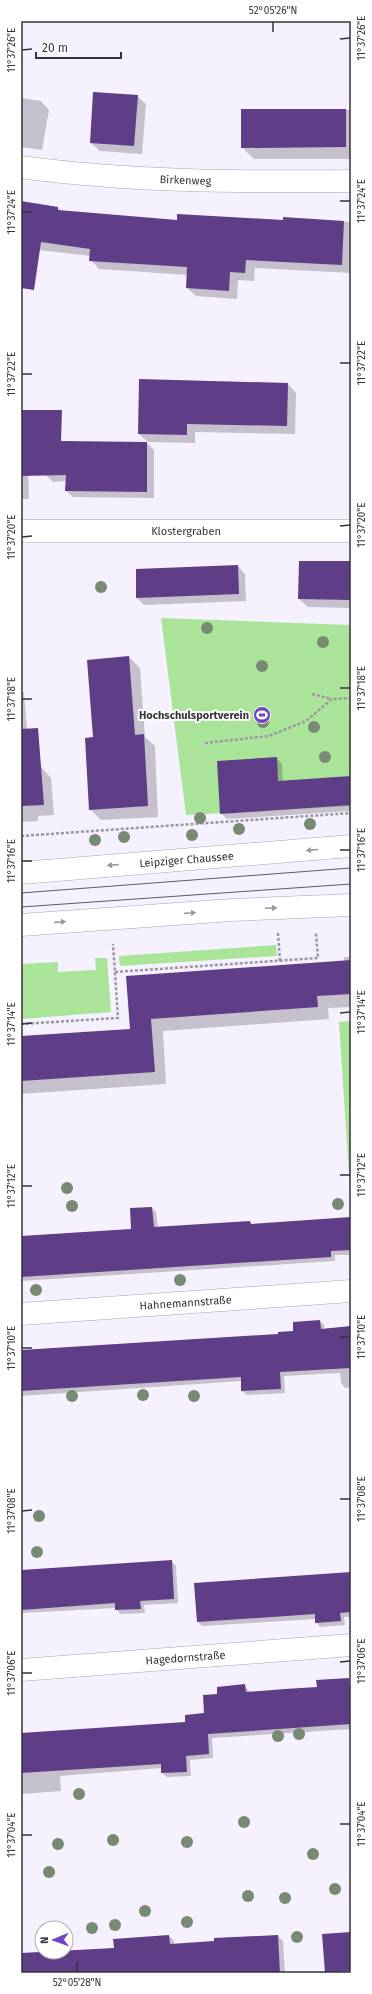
<svg xmlns="http://www.w3.org/2000/svg" width="372" height="1994" font-family="'Fira Sans',sans-serif">
	<rect width="100%" height="100%" fill="#f6f1ff"/>
	<path fill="#aae499" d="M161 618 351 625V806L186 815Z
		M276 945 277 956 120 966 119 956Z
		M95 958H107L111 1012 21 1019V964L58 962V972L96 970Z
		M351 1021V1205L339 1022Z"/>
	<path fill="#0003" d="M137 96 146 104 142 154 100 151 91 143Z
		M21 98 41 101 49 110 42 150 21 147Z
		M242 110H351V159H254L242 147Z
		M21 202 58 208 61 211 178 221H284V218L351 222V273L255 268 254 281 238 280 237 299 196 296 187 288 188 275 99 269 91 260V256L21 248Z
		M288 384 296 393 295 434 195 432V443L148 442 139 434Z
		M147 443 154 450V498L73 497 66 491V481L53 482 46 475Z
		M21 458 28 465 29 499H21Z
		M351 562V608L308 607 299 599Z
		M238 566 245 574 246 601 144 605 137 598Z
		M129 657 140 668 145 737 155 746 158 817 101 820 90 809 94 738Z
		M21 690 24 693 30 768 41 767 51 778 54 815 38 816V821L21 822Z
		M349 717H351V743Z
		M276 758 282 764 283 782 351 777V811L227 819 221 813Z
		M344 957H351V1007L328 1008 329 1019 163 1031 166 1084 21 1094V1037L131 1030 127 977 344 962Z
		M152 1208 156 1212 158 1228 250 1222 253 1225 351 1219V1255H335V1261L21 1281V1237L132 1230Z
		M320 1321 324 1325V1329L351 1327V1387L345 1388 341 1383 340 1373 284 1376 285 1393 247 1395 242 1391V1381L21 1396V1352L279 1335 294 1332Z
		M171 1561 176 1566 178 1603 144 1605 145 1613 120 1614 116 1608 21 1613V1571Z
		M351 1574V1617H344L345 1625 320 1627 316 1622V1619L202 1626 198 1622Z
		M349 1679 351 1681V1729L212 1738 213 1758 190 1760 191 1776 167 1777 162 1773V1768L60 1776 61 1791 21 1794V1734L186 1723 205 1714 218 1695 245 1686 250 1692 318 1688Z
		M351 1933V1973H327L326 1972Z
		M169 1936 174 1941V1945L278 1936 283 1941 285 1973H21V1954L115 1949Z"/>
	<path fill="#5f3e87" d="M93 92 138 95 134 146 90 143Z
		M241 109H346V147L241 148Z
		M21 201 58 207V210L177 220V214L283 220V217L344 221 342 265 246 260 245 273 230 272 229 291 186 288 187 267 89 261 90 249 41 242 34 290 21 288Z
		M139 379 288 383 287 426 187 424V435L138 434Z
		M21 410H62L61 441 147 442V492L65 491 66 475 21 476Z
		M299 561H351V600L298 599Z
		M238 565 239 594 136 598V569Z
		M129 656 135 735 144 734 148 806 89 810 85 738 93 737 87 660Z
		M38 728 44 805 21 806V729Z
		M277 757 278 781 351 776V805L220 814 217 761Z
		M351 960V994L317 996 318 1007 151 1019 155 1072 21 1081V1036L130 1029 126 976Z
		M152 1207 154 1227 250 1221 251 1224 351 1217V1250L331 1251V1257L21 1277V1236L131 1229 130 1208Z
		M320 1320 321 1329 351 1326V1368L280 1372 281 1389 241 1391V1377L21 1391V1350L278 1334V1332L293 1331V1322Z
		M172 1560 174 1599 140 1601 141 1609 115 1610V1603L21 1610V1570Z
		M351 1572V1612L340 1613 341 1621 315 1623V1614L197 1622 194 1583Z
		M349 1678V1686L351 1685V1724L208 1734 209 1754 186 1756 187 1772 161 1773V1764L21 1773V1733L185 1722V1715L204 1713 203 1695 217 1694V1687L245 1684 246 1692 285 1689 317 1687 316 1680Z
		M351 1932V1971L325 1973 322 1934Z
		M169 1935 170 1944 214 1941V1938L278 1935 280 1973H21V1953L114 1948 113 1939Z"/>
	<g fill="none" stroke-linecap="round" stroke-linejoin="round">
		<g stroke="#a9a4b1" stroke-width="23">
			<g id="minor">
				<path id="s1" d="M21 167C131 182 240 182 351 181"/>
				<path id="s2" d="M21 531H351"/>
				<path id="s3" d="M21 1314 351 1291"/>
				<path id="s4" d="M21 1670 351 1645"/>
			</g>
		</g>
		<g stroke="#a9a4b1" stroke-width="23">
			<g id="secondary">
				<path id="s5" d="M21 873 351 846"/>
				<path d="M21 925 232 910 351 905"/>
			</g>
		</g>
		<path stroke="#9b97a1" stroke-width="2.5" stroke-dasharray="3 2" stroke-linecap="butt" d="M312 694 332 699
			M205 743 269 736 306 721 332 699 351 698
			M21 836 351 813
			M278 933 280 961
			M115 972 318 958 316 933
			M21 1024 118 1018 113 944"/>
		<use href="#minor" stroke="#fff" stroke-width="22"/>
		<use href="#secondary" stroke="#fff" stroke-width="22"/>
		<path stroke="#5e5b63" stroke-width="1" d="M21 893 351 868
			M21 907 351 884"/>
	</g>
	<g fill="#788a74">
		<circle cx="101" cy="587" r="6"/>
		<circle cx="207" cy="628" r="6"/>
		<circle cx="323" cy="642" r="6"/>
		<circle cx="262" cy="666" r="6"/>
		<circle cx="263" cy="722" r="6"/>
		<circle cx="314" cy="727" r="6"/>
		<circle cx="325" cy="757" r="6"/>
		<circle cx="200" cy="818" r="6"/>
		<circle cx="310" cy="824" r="6"/>
		<circle cx="239" cy="829" r="6"/>
		<circle cx="192" cy="835" r="6"/>
		<circle cx="124" cy="837" r="6"/>
		<circle cx="95" cy="840" r="6"/>
		<circle cx="67" cy="1188" r="6"/>
		<circle cx="338" cy="1204" r="6"/>
		<circle cx="72" cy="1206" r="6"/>
		<circle cx="180" cy="1280" r="6"/>
		<circle cx="36" cy="1290" r="6"/>
		<circle cx="143" cy="1395" r="6"/>
		<circle cx="72" cy="1396" r="6"/>
		<circle cx="194" cy="1396" r="6"/>
		<circle cx="39" cy="1516" r="6"/>
		<circle cx="37" cy="1552" r="6"/>
		<circle cx="299" cy="1734" r="6"/>
		<circle cx="278" cy="1736" r="6"/>
		<circle cx="79" cy="1794" r="6"/>
		<circle cx="244" cy="1822" r="6"/>
		<circle cx="113" cy="1840" r="6"/>
		<circle cx="187" cy="1842" r="6"/>
		<circle cx="58" cy="1844" r="6"/>
		<circle cx="313" cy="1854" r="6"/>
		<circle cx="49" cy="1872" r="6"/>
		<circle cx="335" cy="1889" r="6"/>
		<circle cx="248" cy="1896" r="6"/>
		<circle cx="285" cy="1898" r="6"/>
		<circle cx="145" cy="1911" r="6"/>
		<circle cx="187" cy="1922" r="6"/>
		<circle cx="115" cy="1925" r="6"/>
		<circle cx="92" cy="1928" r="6"/>
		<circle cx="297" cy="1937" r="6"/>
	</g>
	<defs><path id="oneway-solid" d="M-6-.8H1V-3.2L6.5 0L1 3.2V.8H-6Z"/></defs>
	<g fill="#9a999c">
		<use href="#oneway-solid" transform="translate(312 850) rotate(175)"/>
		<use href="#oneway-solid" transform="translate(113 865) rotate(175)"/>
		<use href="#oneway-solid" transform="translate(271 908) rotate(-3)"/>
		<use href="#oneway-solid" transform="translate(190 913) rotate(-4)"/>
		<use href="#oneway-solid" transform="translate(60 922) rotate(-4)"/>
	</g>
	<path fill="none" stroke="#353339" stroke-width="1.5" d="M273 22V32M340 39 350 38M22 50 32 49M340 201H350M22 212H32M340 363H350M22 374H32M340 526 350 525M22 537 32 536M340 688H350M22 699H32M340 850H350M22 861H32M340 1013 350 1012M22 1024 32 1023M340 1175H350M22 1186H32M340 1337H350M22 1348H32M340 1499H350M22 1511 32 1510M340 1662 350 1661M22 1673H32M340 1824H350M22 1835H32M77 1962V1972"/>
	<defs>
		<g id="stadium-disc" transform="scale(0.9)"><circle r="9.5" fill="#7344bc" stroke="#fff"/><path d="M0-5a6.5 5 0 1 0 0 10a6.5 5 0 1 0 0-10ZM-3.5-1.8h7v3.6h-7Z" fill="#fff"/></g>
	</defs>
	<g fill-rule="evenodd">
		<use href="#stadium-disc" x="262" y="715"/>
	</g>
	<g text-anchor="middle" dominant-baseline="central" stroke-width="4" stroke-linejoin="round" paint-order="stroke">
		<g font-size="11" fill="#353339" stroke="#fff">
			<text stroke="none"><textPath href="#s1" startOffset="165">Birkenweg</textPath></text>
			<text stroke="none"><textPath href="#s2" startOffset="165">Klostergraben</textPath></text>
			<text stroke="none"><textPath href="#s5" startOffset="166">Leipziger Chaussee</textPath></text>
			<text stroke="none"><textPath href="#s3" startOffset="165">Hahnemannstraße</textPath></text>
			<text stroke="none"><textPath href="#s4" startOffset="165">Hagedornstraße</textPath></text>
		</g>
		<g font-size="11" font-weight="bold" fill="#353339" stroke="#fff" text-anchor="end">
			<text x="249" y="715">Hochschulsportverein</text>
		</g>
	</g>
	<rect width="372" height="1994" fill="none" stroke="#ffffff" stroke-width="44"/>
	<g transform="translate(54 1940) rotate(268)"><circle r="19" fill="#ffffff" stroke="#aeadb0"/>
	<path d="M0-3L7 15L0 10L-7 15Z" fill="#7344bc"/>
	<text y="-6" font-size="11" font-weight="bold" text-anchor="middle" fill="#353339">N</text>
	</g>
	<path d="M36 52v6h85v-6" fill="none" stroke="#353339" stroke-width="2"/>
	<text x="42" y="52" font-size="12" fill="#353339" stroke="#ffffff" stroke-width="3" paint-order="stroke">20 m</text>
	<rect x="22" y="22" width="328" height="1950" fill="none" stroke="#353339" stroke-width="1.5"/>
	<g font-size="10" text-anchor="middle" fill="#353339">
		<text x="273" y="14">52°05'26"N</text>
		<text transform="translate(361 38) rotate(-90)" y="4">11°37'26"E</text>
		<text transform="translate(11 50) rotate(-90)" y="4">11°37'26"E</text>
		<text transform="translate(361 201) rotate(-90)" y="4">11°37'24"E</text>
		<text transform="translate(11 212) rotate(-90)" y="4">11°37'24"E</text>
		<text transform="translate(361 363) rotate(-90)" y="4">11°37'22"E</text>
		<text transform="translate(11 374) rotate(-90)" y="4">11°37'22"E</text>
		<text transform="translate(361 525) rotate(-90)" y="4">11°37'20"E</text>
		<text transform="translate(11 537) rotate(-90)" y="4">11°37'20"E</text>
		<text transform="translate(361 688) rotate(-90)" y="4">11°37'18"E</text>
		<text transform="translate(11 699) rotate(-90)" y="4">11°37'18"E</text>
		<text transform="translate(361 850) rotate(-90)" y="4">11°37'16"E</text>
		<text transform="translate(11 861) rotate(-90)" y="4">11°37'16"E</text>
		<text transform="translate(361 1012) rotate(-90)" y="4">11°37'14"E</text>
		<text transform="translate(11 1024) rotate(-90)" y="4">11°37'14"E</text>
		<text transform="translate(361 1175) rotate(-90)" y="4">11°37'12"E</text>
		<text transform="translate(11 1186) rotate(-90)" y="4">11°37'12"E</text>
		<text transform="translate(361 1337) rotate(-90)" y="4">11°37'10"E</text>
		<text transform="translate(11 1348) rotate(-90)" y="4">11°37'10"E</text>
		<text transform="translate(361 1499) rotate(-90)" y="4">11°37'08"E</text>
		<text transform="translate(11 1511) rotate(-90)" y="4">11°37'08"E</text>
		<text transform="translate(361 1661) rotate(-90)" y="4">11°37'06"E</text>
		<text transform="translate(11 1673) rotate(-90)" y="4">11°37'06"E</text>
		<text transform="translate(361 1824) rotate(-90)" y="4">11°37'04"E</text>
		<text transform="translate(11 1835) rotate(-90)" y="4">11°37'04"E</text>
		<text x="77" y="1986">52°05'28"N</text>
	</g>
</svg>
